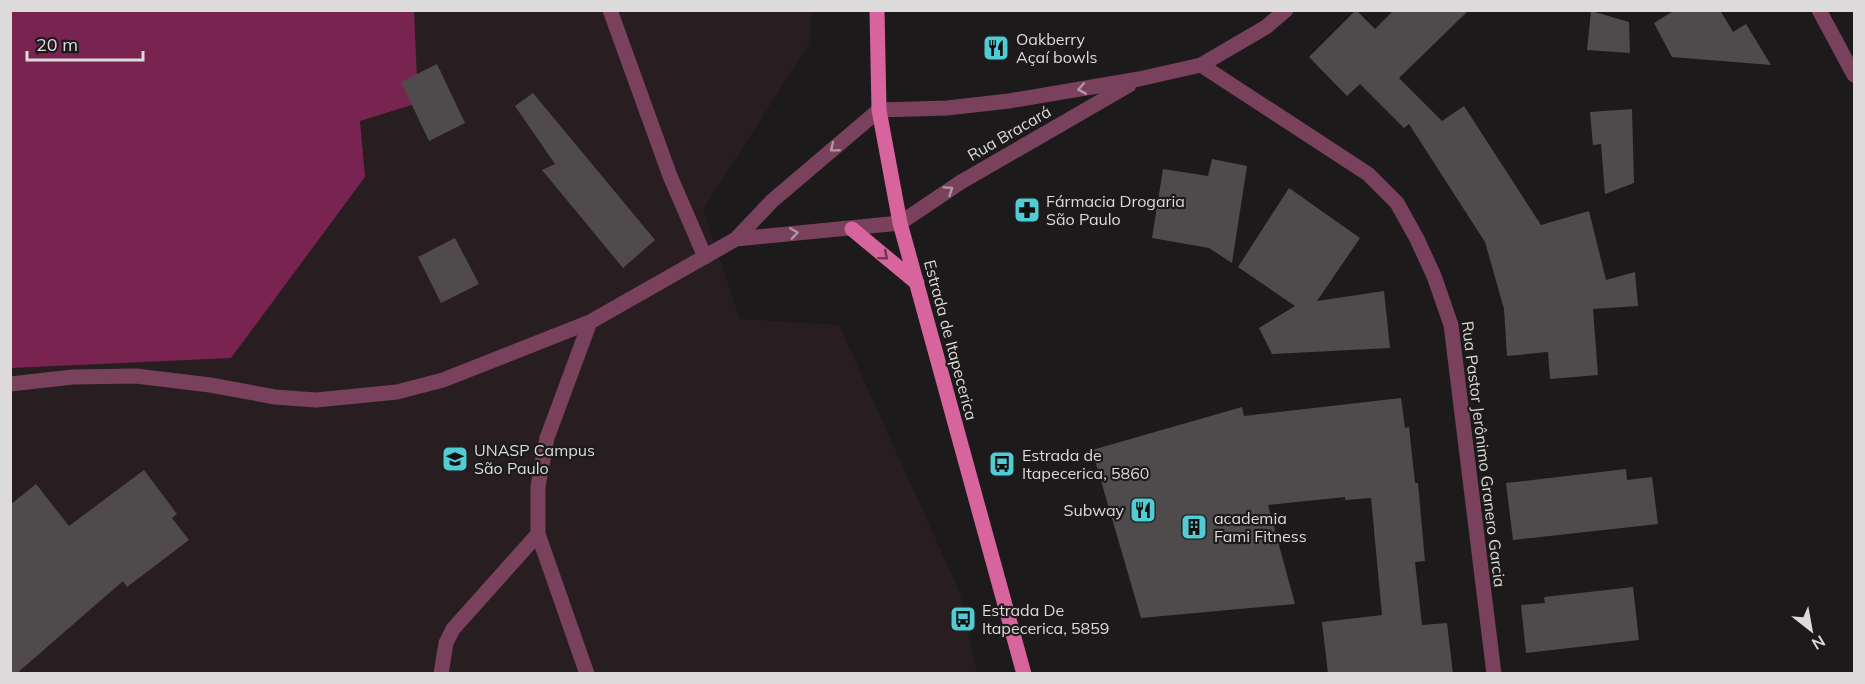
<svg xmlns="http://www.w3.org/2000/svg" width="1865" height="684" font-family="Mulish,sans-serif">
	<rect width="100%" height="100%" fill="#1d1a1b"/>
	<path fill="#281e22" d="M10 11H812L809 44 703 210 740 319 839 325 960 593 977 673H11Z"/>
	<path fill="#782350" d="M10 11H414L418 103 360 121 365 177 231 358 11 368Z"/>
	<path fill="#4f4b4d" d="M1356 10 1375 29 1394 10H1469L1399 78 1442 121 1464 106 1541 225 1589 211 1606 280 1635 272 1638 306 1593 309 1598 375 1550 379 1548 352 1507 356 1504 309 1485 242 1409 124 1404 128 1360 84 1347 96 1309 57Z
		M1675 10H1720L1733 32 1746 24 1771 65 1672 57 1654 23Z
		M1591 11 1629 22 1630 53 1587 50Z
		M437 64 465 123 429 141 401 82Z
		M533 93 655 240 623 268 542 170 555 164 515 106Z
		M1632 109 1634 183 1605 194 1601 144 1593 145 1590 112Z
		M1212 159 1247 166 1232 263 1209 248 1152 238 1163 169 1208 176Z
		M1289 188 1360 238 1317 301 1384 291 1390 348 1272 354 1259 328 1295 306 1238 267Z
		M455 238 479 284 441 303 418 257Z
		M1401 398 1405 428 1409 427 1415 483H1418L1425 561 1415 562 1422 625 1447 623 1453 674H1328L1322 622 1382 615 1371 498 1345 500V497L1268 505 1295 604 1141 618 1092 450 1242 407 1244 416Z
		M1626 469 1627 480 1652 477 1658 524 1513 540 1506 483Z
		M144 470 177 514 172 518 189 540 127 587 123 581 16 674H10V505L36 484 69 526Z
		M1633 587 1639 640 1526 653 1521 605 1545 603 1544 597Z"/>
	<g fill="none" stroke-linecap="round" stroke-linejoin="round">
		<path stroke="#79415c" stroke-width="15" d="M610 10 670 176 705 257
			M736 239 900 223
			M10 384 73 377 136 376 210 385 275 397 316 400 397 392 443 380 590 322
			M441 674 446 643 453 629 538 534
			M587 674 538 534V486L547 438 590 322 736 239 772 201 879 110"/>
		<path stroke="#79415c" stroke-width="15" d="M1819 10 1854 75
			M1201 65 1368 174 1397 203 1417 239 1434 276 1451 325 1494 674
			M879 110 947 108 1009 101 1139 79 1201 65 1266 27 1286 10
			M900 223 961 182 1129 85"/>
		<path stroke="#d8649d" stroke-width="15" d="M877 10 879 110 900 223 1024 674
			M852 229 917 283"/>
	</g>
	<defs><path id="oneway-chevron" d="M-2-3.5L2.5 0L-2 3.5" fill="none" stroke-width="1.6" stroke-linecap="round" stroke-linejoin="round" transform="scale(1.5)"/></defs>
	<g stroke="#b095a2">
		<use href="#oneway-chevron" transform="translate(1082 89) rotate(170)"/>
		<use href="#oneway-chevron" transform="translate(834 148) rotate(141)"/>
		<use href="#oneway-chevron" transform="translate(949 190) rotate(-34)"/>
		<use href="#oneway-chevron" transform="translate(794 233) rotate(-8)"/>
	</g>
	<use stroke="#68384f" href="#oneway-chevron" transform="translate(884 256) rotate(40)"/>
	<defs>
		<g id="restaurant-square" transform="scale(1.35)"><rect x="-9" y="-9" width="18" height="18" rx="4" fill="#51ccd4" stroke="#1d1a1b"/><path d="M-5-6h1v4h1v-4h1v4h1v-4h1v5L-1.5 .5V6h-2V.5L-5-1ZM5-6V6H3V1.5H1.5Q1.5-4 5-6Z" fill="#111"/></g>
		<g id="pharmacy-square" transform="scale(1.35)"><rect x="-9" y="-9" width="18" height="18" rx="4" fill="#51ccd4" stroke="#1d1a1b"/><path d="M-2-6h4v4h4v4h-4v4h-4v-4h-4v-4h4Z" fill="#111"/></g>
		<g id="university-square" transform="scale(1.35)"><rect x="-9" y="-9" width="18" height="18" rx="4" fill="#51ccd4" stroke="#1d1a1b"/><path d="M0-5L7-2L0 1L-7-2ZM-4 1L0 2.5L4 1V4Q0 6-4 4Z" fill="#111"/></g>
		<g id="bus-square" transform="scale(1.35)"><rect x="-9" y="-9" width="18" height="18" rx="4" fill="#51ccd4" stroke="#1d1a1b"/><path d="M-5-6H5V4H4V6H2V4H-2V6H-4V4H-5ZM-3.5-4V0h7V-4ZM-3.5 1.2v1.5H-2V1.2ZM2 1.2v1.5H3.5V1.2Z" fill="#111"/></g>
		<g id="building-square" transform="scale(1.35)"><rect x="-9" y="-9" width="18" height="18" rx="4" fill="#51ccd4" stroke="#1d1a1b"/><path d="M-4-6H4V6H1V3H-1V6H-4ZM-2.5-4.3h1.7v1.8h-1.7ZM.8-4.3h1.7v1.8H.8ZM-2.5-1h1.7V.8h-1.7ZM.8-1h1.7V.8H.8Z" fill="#111"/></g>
	</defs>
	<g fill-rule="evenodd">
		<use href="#restaurant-square" x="996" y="48"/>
		<use href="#pharmacy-square" x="1027" y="210"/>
		<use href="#university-square" x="455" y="459"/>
		<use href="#bus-square" x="1002" y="464"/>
		<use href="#restaurant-square" x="1143" y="510"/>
		<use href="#building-square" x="1194" y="527"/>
		<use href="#bus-square" x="963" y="619"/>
	</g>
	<g text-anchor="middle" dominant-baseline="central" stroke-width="4.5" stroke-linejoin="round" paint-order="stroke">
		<g font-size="16" fill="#dddadb" stroke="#1d1a1b" text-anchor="start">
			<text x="1016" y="39">Oakberry<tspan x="1016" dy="18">Açaí bowls</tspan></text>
			<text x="1046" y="201">Fármacia Drogaria<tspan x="1046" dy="18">São Paulo</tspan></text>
			<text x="474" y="450">UNASP Campus<tspan x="474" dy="18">São Paulo</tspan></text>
			<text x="1022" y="455">Estrada de<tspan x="1022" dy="18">Itapecerica, 5860</tspan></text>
			<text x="1124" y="510" text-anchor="end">Subway</text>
			<text x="1214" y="518">academia<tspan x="1214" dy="18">Fami Fitness</tspan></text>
			<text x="982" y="610">Estrada De<tspan x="982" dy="18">Itapecerica, 5859</tspan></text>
		</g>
		<g font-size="16" fill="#dddadb" stroke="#1d1a1b">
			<text transform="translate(1009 133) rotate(-30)">Rua Bracará</text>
			<text transform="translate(951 340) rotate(75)">Estrada de Itapecerica</text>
			<text transform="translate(1484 454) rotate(83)">Rua Pastor Jerônimo Granero Garcia</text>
		</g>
	</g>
	<rect width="1865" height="684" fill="none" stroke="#dddadb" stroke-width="24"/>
	<g transform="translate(1811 630) rotate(149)" stroke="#1d1a1b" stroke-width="4.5" paint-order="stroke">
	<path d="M0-4.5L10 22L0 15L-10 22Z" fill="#dddadb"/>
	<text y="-9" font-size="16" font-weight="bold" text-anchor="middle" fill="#dddadb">N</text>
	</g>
	<path d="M27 51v9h116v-9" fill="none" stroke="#dddadb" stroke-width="3"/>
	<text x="36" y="51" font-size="18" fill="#dddadb" stroke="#1d1a1b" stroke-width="4.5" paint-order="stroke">20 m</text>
</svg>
